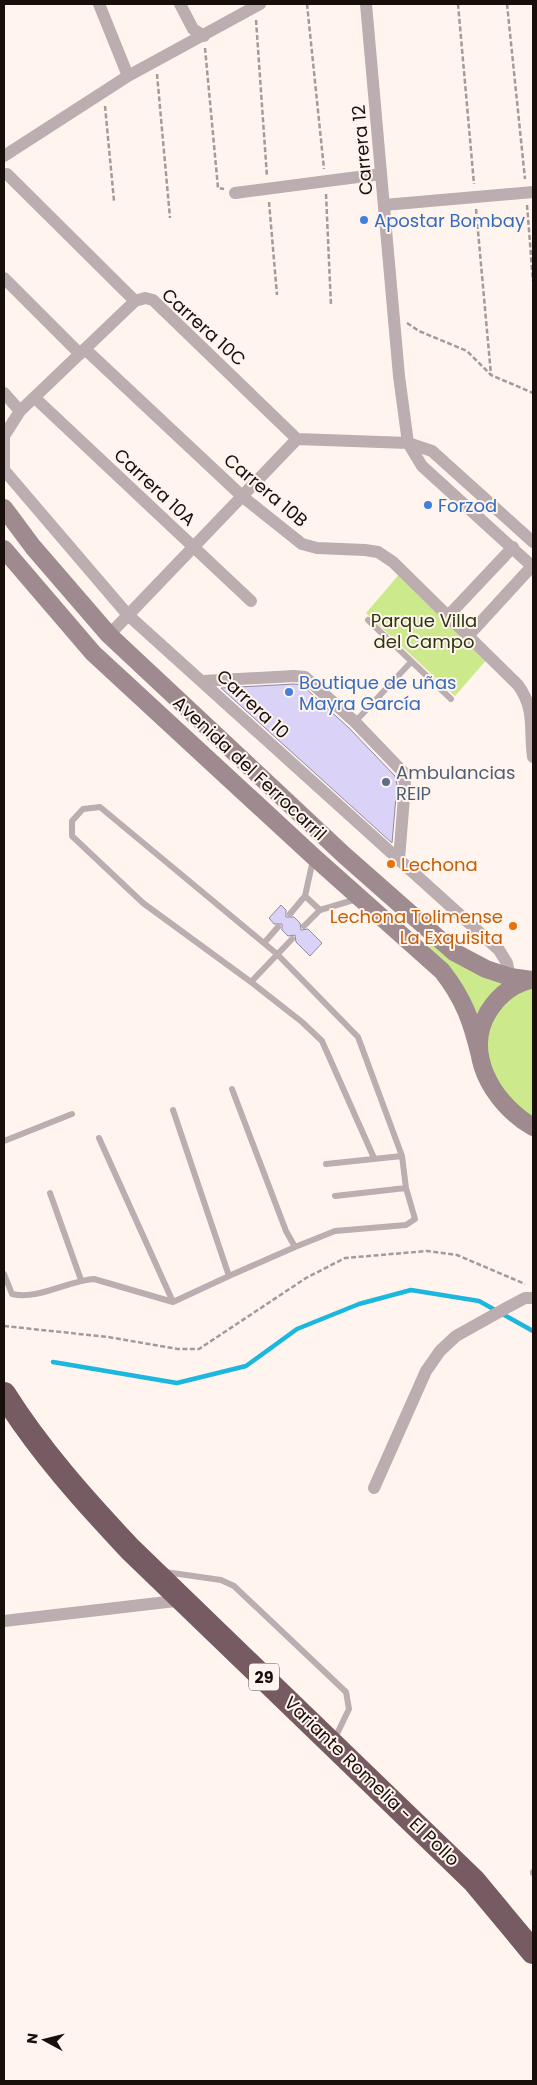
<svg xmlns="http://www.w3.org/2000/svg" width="537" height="2085" font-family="Poppins,sans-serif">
	<rect width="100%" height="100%" fill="#fff4ee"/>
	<path fill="#cce98c" d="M402 571 489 657 455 696 366 613Z
		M437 938 454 952 533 980V1127L504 1105 470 1018 424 953Z"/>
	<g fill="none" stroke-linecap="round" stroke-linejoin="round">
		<path stroke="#1bb7de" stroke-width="4.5" d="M53 1362 177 1383 246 1366 297 1329 359 1304 411 1290 479 1301 533 1331"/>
	</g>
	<path fill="#dad2f7" stroke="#8f8aa2" d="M294 684 302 685 349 728 395 776 397 785 392 843 221 688Z
		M281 905 286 910V917H294L300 923 301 930 308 929 322 943 310 956 296 942 295 935 288 936 282 930V924H274L269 918Z"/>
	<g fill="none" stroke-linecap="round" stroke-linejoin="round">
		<path stroke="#a59a95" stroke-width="2.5" stroke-dasharray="5 2.5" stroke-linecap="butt" d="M307 4 324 169
			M458 4 474 184
			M507 4 525 179
			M256 20 267 177
			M205 48 218 188 224 189
			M157 74 170 218
			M105 106 114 201
			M326 194 331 306
			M269 202 277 295
			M527 205 533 281
			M476 209 491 375
			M407 323 419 331 467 351 491 375 533 393
			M4 1326 108 1337 178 1349H199L306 1278 345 1258 427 1251 457 1255 525 1284"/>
		<path stroke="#bbadb0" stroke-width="6" d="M368 620 451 699
			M355 722 411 662
			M305 896 320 910
			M290 914 305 896 313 860
			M304 926 320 910 357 899
			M292 939 251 982 302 1022 322 1041 374 1158
			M264 943 278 927
			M232 1089 286 1231 295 1247 335 1231 406 1225 415 1219 406 1188 402 1156 358 1037 277 954 100 807 83 809 72 821V836L143 903 251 982
			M173 1110 229 1276 295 1247
			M99 1138 173 1302 229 1276
			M4 1141 72 1114
			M326 1164 402 1156
			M50 1193 81 1280
			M335 1196 406 1188
			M4 1274 12 1294C39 1300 67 1281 94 1279L173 1302
			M165 1572 221 1580 234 1586 346 1692 349 1709 334 1740
			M533 1872V1873"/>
		<path stroke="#bbadb0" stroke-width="12" d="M99 4 128 76
			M180 4 193 29 204 36
			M366 4 399 376 408 443 422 466 533 567
			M4 156 128 76 260 4
			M7 174 135 301
			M235 193 381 174
			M384 205 533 192
			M4 278 80 354
			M85 349 243 497 302 544 317 548 365 550 378 552 393 562 518 685C536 710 529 728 533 757
			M4 393 20 411
			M35 398 251 601
			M448 616 513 547
			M109 635 297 439
			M468 636 533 565
			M203 681 294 676 305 677 355 722 403 772 405 785 399 859
			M510 977 507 963 499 950 128 615 4 470V436L20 411 135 301 145 298 153 300 297 439 408 443 432 451 533 542
			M374 1488 426 1371 440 1351 456 1336 508 1307 525 1298H533
			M4 1621 184 1600"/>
		<path stroke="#9e8a8f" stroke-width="18" d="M4 508 33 547 109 635 344 855 454 952 486 969 510 977 532 980
			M4 549 93 653 314 857 442 971C464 999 472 1022 480 1056
			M530 980C514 984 502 993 493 1005 459 1049 493 1104 533 1127"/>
		<path stroke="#765c62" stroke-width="24" d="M4 1394C40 1451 84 1500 130 1549L474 1881 533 1952"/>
	</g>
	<g fill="#3f7fe0" stroke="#fff4ee" stroke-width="2">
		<circle cx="364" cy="220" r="5"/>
		<circle cx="428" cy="505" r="5"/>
		<circle cx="289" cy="692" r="5"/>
	</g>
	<circle fill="#5c6f8a" stroke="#fff4ee" stroke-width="2" cx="386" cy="782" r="5"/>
	<g fill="#e8710a" stroke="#fff4ee" stroke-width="2">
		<circle cx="391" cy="864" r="5"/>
		<circle cx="513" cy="926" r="5"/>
	</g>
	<g text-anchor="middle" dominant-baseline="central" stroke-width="4" stroke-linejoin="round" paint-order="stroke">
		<rect fill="#fff4ee" stroke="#5d544e" stroke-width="1" x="249" y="1663.5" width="30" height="27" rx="4"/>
		<g font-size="16" font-weight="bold" fill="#180f0a">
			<text x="264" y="1677">29</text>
		</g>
		<g font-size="18" fill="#180f0a" stroke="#fff4ee">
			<text transform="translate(362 150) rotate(-95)">Carrera 12</text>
			<text transform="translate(204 327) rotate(42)">Carrera 10C</text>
			<text transform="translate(155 487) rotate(43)">Carrera 10A</text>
			<text transform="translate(266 490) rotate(40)">Carrera 10B</text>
			<text transform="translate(253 704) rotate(43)">Carrera 10</text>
			<text transform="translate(250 768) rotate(43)">Avenida del Ferrocarril</text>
			<text transform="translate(372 1781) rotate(44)">Variante Romelia - El Pollo</text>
		</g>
		<g font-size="18" fill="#366cbe" stroke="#fff4ee" text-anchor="start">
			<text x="374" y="220">Apostar Bombay</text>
			<text x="438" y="505">Forzod</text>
			<text x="299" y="682">Boutique de uñas<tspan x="299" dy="21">Mayra García</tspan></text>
		</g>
		<g font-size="18" fill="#2b360e" stroke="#fff4ee">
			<text x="424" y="620">Parque Villa<tspan x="424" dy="21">del Campo</tspan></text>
		</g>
		<g font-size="18" fill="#4e5e75" stroke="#fff4ee" text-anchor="start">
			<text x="396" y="772">Ambulancias<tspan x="396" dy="21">REIP</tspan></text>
		</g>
		<g font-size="18" fill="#c56008" stroke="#fff4ee" text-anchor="start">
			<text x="401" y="864">Lechona</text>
			<text x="503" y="916" text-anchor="end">Lechona Tolimense<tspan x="503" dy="21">La Exquisita</tspan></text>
		</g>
	</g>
	<rect width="537" height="2085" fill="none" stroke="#180f0a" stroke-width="10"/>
	<g transform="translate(45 2040) rotate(277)" stroke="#fff4ee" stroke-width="4" paint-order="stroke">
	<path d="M0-4L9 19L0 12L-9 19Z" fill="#180f0a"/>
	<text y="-8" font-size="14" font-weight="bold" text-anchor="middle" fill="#180f0a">N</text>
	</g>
</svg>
